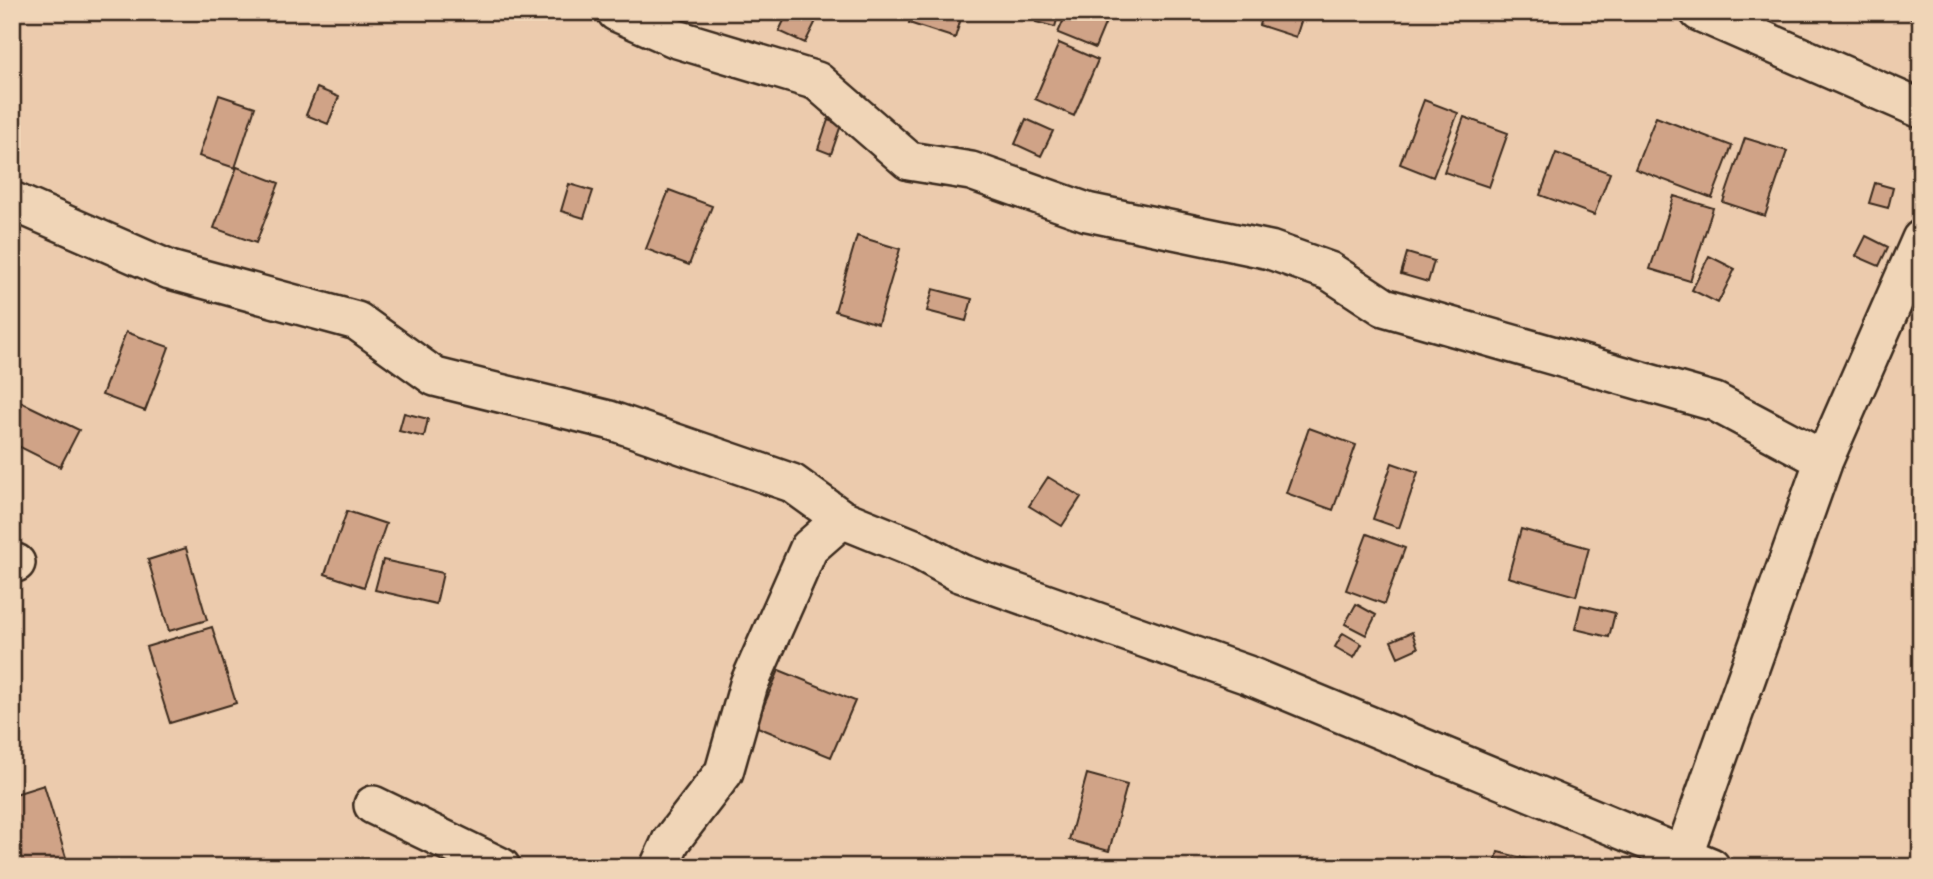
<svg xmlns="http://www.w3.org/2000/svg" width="1933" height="879" font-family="Sriracha,sans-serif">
	<rect width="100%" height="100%" fill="#eccbad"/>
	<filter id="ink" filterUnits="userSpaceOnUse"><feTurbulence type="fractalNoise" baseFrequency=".0143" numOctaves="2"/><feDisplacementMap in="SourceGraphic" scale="14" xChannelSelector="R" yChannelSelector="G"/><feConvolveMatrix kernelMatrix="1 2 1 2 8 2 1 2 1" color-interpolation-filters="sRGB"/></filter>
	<g filter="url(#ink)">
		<path fill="#d0a387" stroke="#3b2a1e" stroke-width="2" d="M788 12H802L817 19 805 43 779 31Z
			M912 12H963L955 38 909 23Z
			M1039 12H1059L1055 27 1036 22Z
			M1067 12H1110L1095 48 1058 33Z
			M1263 12H1304L1296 37 1259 25Z
			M1894 12H1921V21Z
			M1059 43 1098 60 1074 116 1035 99Z
			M317 88 339 97 328 124 306 115Z
			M219 95 255 107 235 168 199 156Z
			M1424 100 1458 113 1433 177 1400 164Z
			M1464 117 1508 133 1489 187 1444 172Z
			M1656 117 1732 146 1712 198 1635 169Z
			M1026 119 1053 131 1041 156 1015 144Z
			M828 120 841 125 831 154 818 149Z
			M1745 138 1787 151 1765 216 1723 202Z
			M1556 153 1610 173 1594 215 1540 195Z
			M237 167 279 183 256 243 214 228Z
			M1875 183 1893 188 1888 208 1869 203Z
			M569 184 593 191 584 218 561 211Z
			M669 190 712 206 689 265 646 249Z
			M1674 196 1713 208 1690 281 1650 269Z
			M857 236 900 249 878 324 835 311Z
			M1866 236 1888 247 1879 266 1856 256Z
			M1407 253 1434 261 1428 282 1401 274Z
			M1709 256 1735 269 1718 303 1692 290Z
			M933 289 972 299 966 321 927 311Z
			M126 332 169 347 145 411 102 395Z
			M15 399 79 430 60 467 12 443V405Z
			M404 413 428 419 424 437 399 431Z
			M1309 428 1356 445 1333 510 1286 493Z
			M1392 463 1418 472 1399 528 1373 519Z
			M1048 477 1081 497 1062 526 1029 506Z
			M347 511 386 524 364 587 325 574Z
			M1521 529 1589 548 1576 596 1508 577Z
			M1367 534 1405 548 1384 604 1346 590Z
			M186 548 207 620 169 631 148 560Z
			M383 560 443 573 436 604 375 590Z
			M1356 604 1376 615 1366 635 1345 624Z
			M1581 605 1615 613 1609 637 1575 629Z
			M212 627 236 703 170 723 146 647Z
			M1412 632 1418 648 1398 657 1391 641Z
			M1343 633 1362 644 1354 658 1335 647Z
			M779 670 855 701 831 757 755 726Z
			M1087 774 1127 785 1109 851 1069 840Z
			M44 785 68 864 58 867H17L12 853V795Z
			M1498 852 1551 865 1550 867H1494Z"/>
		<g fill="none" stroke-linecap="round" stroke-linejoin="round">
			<g stroke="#3b2a1e" stroke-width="42">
				<path id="minor" d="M616 12 677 39 817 81 909 161 971 171 1087 212 1270 250 1329 271 1384 307 1715 402 1824 460
					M1699 12 1921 109
					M12 201 170 270 357 321 435 377 609 420 792 483 842 519 916 549 960 573 1248 675 1711 867
					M12 564 16 563
					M373 805 501 867
					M1662 865 1683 856 1824 460 1921 239
					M659 867 671 841 724 772 749 684 809 548 842 519"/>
			</g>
			<use href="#minor" stroke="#f0d5b7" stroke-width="37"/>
		</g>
	</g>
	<rect width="1933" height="879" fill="none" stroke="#f0d5b7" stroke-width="42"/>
	<rect x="21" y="21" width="1891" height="837" fill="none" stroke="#3b2a1e" stroke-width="2.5" filter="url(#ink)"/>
</svg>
